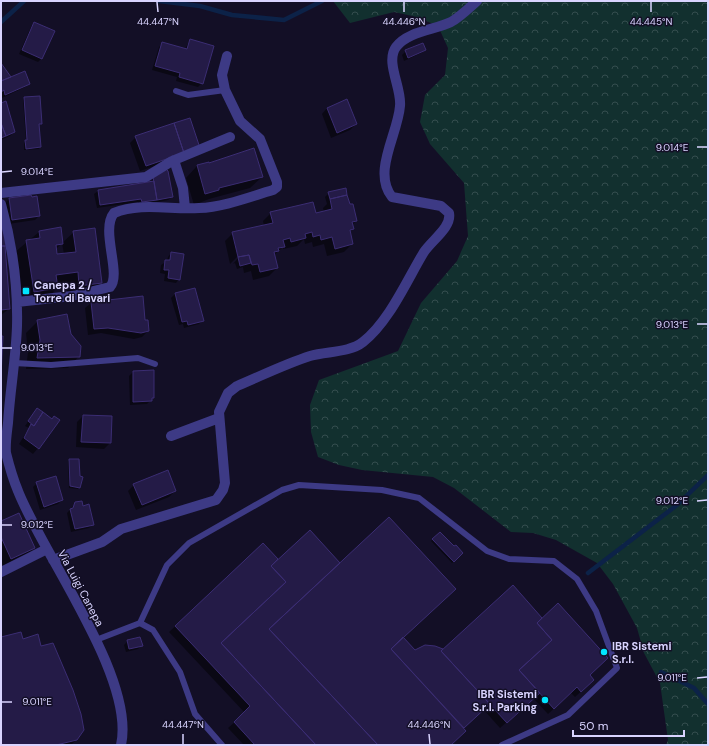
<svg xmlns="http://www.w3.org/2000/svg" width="709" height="746" font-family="'DM Sans',sans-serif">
	<defs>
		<pattern id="forest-crowns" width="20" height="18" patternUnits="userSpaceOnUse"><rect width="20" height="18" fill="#12302f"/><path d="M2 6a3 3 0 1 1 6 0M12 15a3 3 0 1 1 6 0" fill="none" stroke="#344d4e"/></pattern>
	</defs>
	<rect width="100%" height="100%" fill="#130f26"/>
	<path fill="url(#forest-crowns)" d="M333 1H708V745H666L668 740 660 683 644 653 637 628 613 584 597 563 556 540 533 533 511 532 454 488 433 477 362 470 339 465 318 457 311 432 310 405 319 380 398 351 421 303 457 261 468 236 464 183 430 144 420 122 425 95 445 75 448 48 438 26 417 17 394 12 350 23Z"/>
	<path fill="#0007" fill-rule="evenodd" d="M34 23 41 59 38 62 19 54 31 27Z
		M190 40 202 83 198 87 176 81 177 77 152 70 159 47 163 43 185 49Z
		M425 50 421 53 404 61 402 55 406 51Z
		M1 65 10 78 29 83 25 87 2 98Z
		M24 98 41 123 38 125 40 147 39 149 24 150V143L26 141 23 100Z
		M1 104 14 132 10 136 1 140Z
		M327 108 356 124 350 130 331 138 322 114Z
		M136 137 193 153 140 171 130 143Z
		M240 155 262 177 250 188 209 199 194 205 186 178 197 166Z
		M154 178 172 197 168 200 138 206V202L97 208 94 194 98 191 150 182Z
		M329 193 349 206 356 221 352 225 353 229 349 232 352 244 344 252 327 256 324 244 313 247 312 242 305 244 304 239 297 246 283 249V247L274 255 277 268 269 276 253 280 251 271 244 273 243 267 237 269 235 263 233 264 239 257V255L230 264 225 241 233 233 264 226 263 221 271 213 315 214 324 212 323 208 327 204 325 197Z
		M9 199 39 216 35 220 8 224 5 203Z
		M1 227 7 245 4 247 9 309 1 315Z
		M61 229 62 243 74 232 101 283 90 294 68 297 66 283 57 284V288L46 300 23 302 15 252 39 232ZM62 243 64 254 56 255 55 250Z
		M171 253 179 279 176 283 164 281 165 274 160 273 161 265 167 261 168 257Z
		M175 294 203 320 199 324 184 328 183 324 179 325 171 298Z
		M91 303 144 321 148 331 142 337 134 339 101 333 88 335 85 308Z
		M38 321 70 334 79 356 68 368 26 369 28 352 26 333Z
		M153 371V398L147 404 130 405 129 376 133 372Z
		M34 413 51 420 54 417 38 448 33 454 19 444 29 428 25 426Z
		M83 416 111 417 110 443 104 449 76 447 77 422Z
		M70 460 79 487 78 489 69 488 68 461Z
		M37 483 62 500 58 504 40 510 33 487Z
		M134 485 175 491 169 497 136 510 128 491Z
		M76 503 82 507 93 524 89 528 71 532 67 513Z
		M1 522 34 548 26 556 3 566 1 561Z
		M440 533 454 548 462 553 452 563 431 541Z
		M263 545 278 561 402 638 415 651 434 647 443 651 513 586 542 619 588 676 587 686 575 697 571 693 548 714 533 698 500 728 483 709 463 728 450 745H244L228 728 245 713 169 632Z
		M1 638 22 641 41 647 77 739 71 745H1Z
		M128 641 142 645 138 649 126 652 124 645Z"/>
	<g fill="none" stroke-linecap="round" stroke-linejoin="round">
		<path stroke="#0c2248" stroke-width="4.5" d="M159 1 200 6 232 15 284 20 322 1
			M1 22 24 1
			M588 573 677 505 708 475
			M661 672 694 688 708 704"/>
	</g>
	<path fill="#241b47" stroke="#3b2d73" d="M34 22 55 31 42 59 22 50Z
		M190 39 214 46 203 84 179 77 180 73 155 66 162 42 187 49Z
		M423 43 426 50 408 58 405 50Z
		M1 63 11 77 1 81Z
		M25 71 30 84 5 95 4 90 1 92V81Z
		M40 96 42 124H39L41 147 26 149 25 140H27L24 97Z
		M347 99 357 124 337 133 327 108Z
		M6 101 15 132 6 136 1 123V103Z
		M190 118 200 148 184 153 174 123Z
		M1 123 6 136 1 138Z
		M174 123 184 153 146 166 135 136Z
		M254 148 263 177 219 188V190L205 194 197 165 209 162V163Z
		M166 169 168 171 173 197 157 200 153 177Z
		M154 181 157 200 142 202 141 199 100 205 98 190Z
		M346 188 347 195 330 199 328 192Z
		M31 195 32 197 37 196 40 216 12 220 9 198Z
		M347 195 350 204H353L357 221 352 222 354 229 350 230 353 244 335 249 332 237 321 240 320 235 313 237 312 232 305 234 306 238 291 242 290 238 283 240 285 247 278 248 279 251 274 252 278 268 260 272 258 264 252 265 249 255 238 257 232 232 273 223 270 212 296 206 313 202 316 213 332 209 330 199Z
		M1 226H2L8 246H1Z
		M61 227 63 244 56 245 57 254 76 252 73 231 95 228 102 283 79 286 78 272 56 275 58 288 34 292 26 240 40 238 39 231Z
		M1 246H5L10 309 1 310Z
		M171 252 184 254 180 280 168 278 169 270H164L165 260H170Z
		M249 255 251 263 240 266 238 257Z
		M195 288 204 321 188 325 187 321 182 322 175 293Z
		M143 296 145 320H148L149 331 141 333 108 328 94 329 91 302Z
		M67 314 71 334 81 346 80 357 37 358 40 340 37 320Z
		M1 336H3L1 376Z
		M154 370V398H152V401L133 402V371Z
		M37 408 43 412 34 426 28 421Z
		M43 412 52 419 54 416 60 420 39 449 24 438 31 424 34 426Z
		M83 415 112 416 111 443 81 442Z
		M69 459H79L80 476 83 477 80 488 70 486Z
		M168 470 176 491 142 505 133 484Z
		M56 476 63 500 44 507 36 482Z
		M82 501 83 506 89 504 94 525 75 529 70 509 73 508 75 502Z
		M19 513 35 548 11 559 1 537V521Z
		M389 517 456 589 391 649 466 731 451 745H378L269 629Z
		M310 530 340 563 269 629 378 745H316L221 643 286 582 271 566Z
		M440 532 454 546 456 545 463 553 454 562 432 539Z
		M263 543 278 559 271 566 286 582 221 643 316 745H255L234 722 250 706 175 626Z
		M513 585 542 618 537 623 552 640 519 670 540 693 507 723 441 651Z
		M558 603 608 658 590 675 594 680 581 692 577 687 554 709 519 670 552 640 537 623Z
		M21 632 23 639 38 634 41 646 53 643 73 690 81 714 84 730 77 740 56 745H1V637Z
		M140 637 143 646 129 649 127 640Z
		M403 637 415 650 425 645 435 646 443 649 441 651 490 704 464 728 391 649Z"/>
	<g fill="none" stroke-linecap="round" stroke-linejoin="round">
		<path stroke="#3d3a85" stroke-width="6" d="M176 91 188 95 225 90
			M14 363 51 365 138 358 155 364
			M140 623 167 565 189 543 282 490 299 485 382 490 419 498 487 551 509 559 554 561 577 579 596 611 617 668 568 715 502 745
			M96 640 140 623 153 630 180 672 195 714 222 745"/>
		<path stroke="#3d3a85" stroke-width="10" d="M174 160 183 188 185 208
			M1 193 146 177 172 161 230 137
			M1 204C12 243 18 285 17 326 16 358 10 390 8 423 7 432 5 444 6 453 9 465 13 479 18 491 43 555 136 678 121 745
			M17 302 72 296 110 287C122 274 100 230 114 213 141 202 171 210 199 208 224 207 249 197 273 190L277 187V182L260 139 240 121 225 90 222 75 227 56
			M171 436 219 418
			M53 560 102 542 121 529 216 500 223 490 225 483 219 412 228 393 237 386C261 376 285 364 310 356 327 351 349 353 363 342 389 322 407 280 424 252 432 240 452 227 449 213L441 206 392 197C372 172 398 134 400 106 402 88 385 62 396 47 408 31 435 30 451 22 460 17 469 8 477 1
			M1 572 47 549"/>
	</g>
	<path fill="none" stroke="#d9d4ff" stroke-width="1.5" d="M157 2 158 12M404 2V12M651 2V12M697 147H707M2 172 12 171M697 324H707M2 348H12M697 501 707 500M2 525H12M697 678 707 677M2 702H12M183 734V744M429 734 430 744"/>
	<g fill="#00e5ff" stroke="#130f26" stroke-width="1.5">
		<rect x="22" y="287" width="8" height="8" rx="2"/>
		<circle cx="604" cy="652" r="4"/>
		<circle cx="545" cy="700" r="4"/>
	</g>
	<g text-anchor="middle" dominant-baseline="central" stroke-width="3" stroke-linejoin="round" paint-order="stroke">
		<g font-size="11" font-weight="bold" fill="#d9d4ff" stroke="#130f26" text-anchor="start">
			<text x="34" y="285">Canepa 2 /<tspan x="34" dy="13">Torre di Bavari</tspan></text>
			<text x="612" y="646">IBR Sistemi<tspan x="612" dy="13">S.r.l.</tspan></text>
			<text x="537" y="694" text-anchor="end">IBR Sistemi<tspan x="537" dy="13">S.r.l. Parking</tspan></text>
		</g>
		<g font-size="11" fill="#d9d4ff" stroke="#130f26">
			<text transform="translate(81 588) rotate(62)">Via Luigi Canepa</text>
		</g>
	</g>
	<g font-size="10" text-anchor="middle" fill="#d9d4ff" stroke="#130f26" stroke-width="3" stroke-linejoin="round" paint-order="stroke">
		<text x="158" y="25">44.447°N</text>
		<text x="404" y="25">44.446°N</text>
		<text x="651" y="25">44.445°N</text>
		<text x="672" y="151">9.014°E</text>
		<text x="37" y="175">9.014°E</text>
		<text x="672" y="328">9.013°E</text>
		<text x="37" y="351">9.013°E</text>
		<text x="672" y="504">9.012°E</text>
		<text x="37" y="528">9.012°E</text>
		<text x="672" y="681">9.011°E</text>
		<text x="37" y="705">9.011°E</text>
		<text x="183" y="728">44.447°N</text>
		<text x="429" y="728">44.446°N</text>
	</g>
	<rect width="709" height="746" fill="none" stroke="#d9d4ff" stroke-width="4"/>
	<path d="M573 730v6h111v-6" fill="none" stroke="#d9d4ff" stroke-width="2"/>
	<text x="579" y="730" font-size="12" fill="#d9d4ff" stroke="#130f26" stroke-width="3" paint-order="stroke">50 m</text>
</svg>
